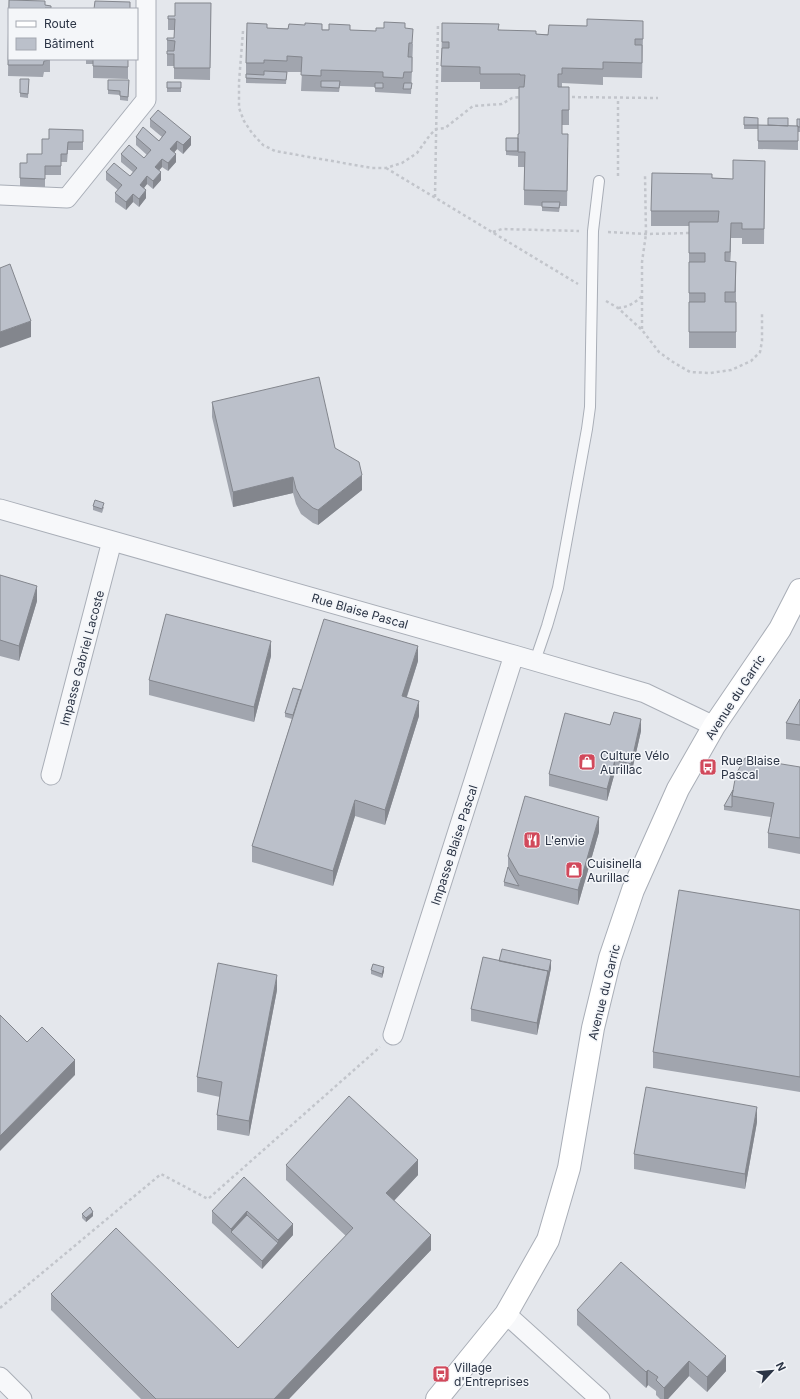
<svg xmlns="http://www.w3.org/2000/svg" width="800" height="1399" font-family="Inter,sans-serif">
	<rect width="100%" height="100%" fill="#e4e7ec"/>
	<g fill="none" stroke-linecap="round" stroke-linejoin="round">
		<g stroke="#a9aeb7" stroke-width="12">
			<path id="lane" d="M535 661 547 626 558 588 587 429 590 407 593 231 599 181"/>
		</g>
		<g stroke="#a9aeb7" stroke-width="21">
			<path id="street" d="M0 195 67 198 146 100V0
				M0 509 514 655 645 693 714 726
				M51 775 112 541
				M393 1035 514 655
				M506 1314 600 1399
				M0 1377 22 1399"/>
		</g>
		<g stroke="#a9aeb7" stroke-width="24">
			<path id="secondary" d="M437 1399 506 1314 548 1240 569 1168 593 1028 610 958 633 890 678 789 714 726 780 629 800 590"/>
		</g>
		<path stroke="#c2c5cb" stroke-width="2.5" stroke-dasharray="3 3" stroke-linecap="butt" d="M243 31 239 82V108L244 121 252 133 263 145 275 151 372 168H386L402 163 417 153 430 135 436 129 445 128 473 106 502 104 512 98 520 97
			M566 97 658 98
			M386 168 578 284
			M618 176V98
			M435 197 438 23
			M493 232 502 229 579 231
			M608 232 646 234 691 233
			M606 301 618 308 642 330 659 352 673 362 690 372 710 373 731 370 751 361 760 352 762 341V312
			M618 308C628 307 635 303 642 296
			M642 329V262L646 234 645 174
			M0 1308 161 1174 208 1199 380 1047"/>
		<use href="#lane" stroke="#f7f8fa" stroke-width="10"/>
		<use href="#street" stroke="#f7f8fa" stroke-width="19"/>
		<use href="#secondary" stroke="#fff" stroke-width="22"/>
	</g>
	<path fill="#a1a5ae" d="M9 0 51 6V9H9V59H50V72H44L43 77 8 76Z
		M211 3 210 80 174 79V66H167V38H174L175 30H168V16H175Z
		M442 23 536 34 643 36 642 78 603 77V85L562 83V87H569V125H562V134L568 149 567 206H560L559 212 542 211V206L524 205V167H518V156L506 155V138H518L519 134V89H480V82H441Z
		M267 28 376 31 384 28H405L413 44 411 94 375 92V87L340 86 339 92 301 91 302 72H287L286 84 246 83V63Z
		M86 59H128V79L93 78V64H86Z
		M20 79H29L28 98 20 97Z
		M108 80H129L128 101 120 100V95L108 94Z
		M167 82H181V92H167Z
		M744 117 758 118V129H744Z
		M150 119 191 145 183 154 177 149 174 153 176 162 168 171 162 167 159 170 161 180 153 189 147 184 144 188 146 198 139 207 133 202 126 210 115 202V193L118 190 106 180V172L130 176 133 172 121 162V154L144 158 147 155 136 145V137L159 141 162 137 150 127Z
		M800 119V132H798V150L758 149V125L797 126Z
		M83 130V150H68L67 162H61V175H45V187L20 186V163H27L42 154 49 139Z
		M765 161 764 244H742V238H731L730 262H736V348H689V226H651V211L712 178 733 179Z
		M212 402 335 448 362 490 318 525 313 523 301 514 296 504 293 493 233 507 212 417Z
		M93 506 104 507 102 513 93 510Z
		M0 575 37 601 19 661 0 656Z
		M271 656 254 722 149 695V680Z
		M418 661 407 697 419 716 385 825 355 816 333 886 252 862V846L292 719 285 717V713L301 690Z
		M800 699V741L786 739V723Z
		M610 725 641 731 631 775 615 772 607 801 549 786V774Z
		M800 767V854L768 848V833L771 817 724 810V806L733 790Z
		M599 832 578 905 504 886V882L508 867V856Z
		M800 910V1092L653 1068V1052Z
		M499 961 551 968 537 1035 471 1021V1009Z
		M371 970 384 971 382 978 371 974Z
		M277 990 249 1136 217 1130V1115L220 1097 197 1092V1077Z
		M757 1122 745 1189 634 1169V1154Z
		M286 1165 418 1175 394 1201 431 1250 289 1399H141L51 1310V1294L238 1348 346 1236 286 1180Z
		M244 1177 293 1235 262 1269 212 1223V1211Z
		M82 1214 93 1216 86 1222 82 1218Z
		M577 1310 726 1371 707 1392 689 1376 668 1399H660L656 1395V1391L648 1385 646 1388 577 1325Z"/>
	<path fill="#83868d" d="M191 137V145L183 154V145Z
		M177 141V149L170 157V149Z
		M176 154V162L168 171V163Z
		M162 159V167L155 175V167Z
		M161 172V180L153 189V181Z
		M147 176V184L140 193V185Z
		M146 190V198L139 207V199Z
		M133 194V202L126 210V202Z
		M731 223V238L730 267V252Z
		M31 321V337L0 348V332Z
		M362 475V490L318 525V510Z
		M293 477V493L233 507V492Z
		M37 586V601L19 661V646Z
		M271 641V656L254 722V707Z
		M418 646V661L402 711V696Z
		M419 701V716L385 825V810Z
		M641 719V731L631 775V764Z
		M615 760V772L607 801V789Z
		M355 800V816L333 886V871Z
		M599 817V832L578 905V890Z
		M551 960V968L537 1035V1023L548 971Z
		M384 967V971L382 978V974Z
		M277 975V990L249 1136V1121Z
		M75 1060V1075L0 1151V1136Z
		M757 1107V1122L745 1189V1174Z
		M418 1160V1175L386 1209V1193Z
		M247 1211V1223L231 1232V1229Z
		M93 1212V1216L86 1222V1218Z
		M293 1224V1235L262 1269V1261L278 1243V1240Z
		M431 1235V1250L289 1399H274Z
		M726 1356V1371L707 1392V1377Z
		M689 1361V1376L668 1399H664V1388Z
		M648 1370V1385L646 1388V1372Z"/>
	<path fill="#bbc0ca" stroke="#83868d" d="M9 0 45 1V5L51 6V8H45V9H9V59H50V60L44 61 43 65H8Z
		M95 1 130 2V9H94Z
		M175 3H211L210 68H174V54H167V51H174L175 41 167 40V38H174L175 19H168V16H175Z
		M587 19 643 21V39H635V45H642V63L603 62V69L562 68V74H558V87H569V110H562V134H568L567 191 524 190 525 152H518V134H519V87H524L525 75H520V74H480V67L441 66 442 48H449V42H442V23L499 24 498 30 536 31V34L548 35 549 25 587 26Z
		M384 22 405 23V28L413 29 412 43H409L408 57H412V72H404L403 78 383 77V72L321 70V76L301 75 302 57 287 56V61L264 60V63H246L247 23 267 24V28L288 29 289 24 305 25V23L322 24V30H329V24L350 25V30L376 31V28H384Z
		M93 59H128V67L93 66Z
		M264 71 287 72 286 80 246 78V74L264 75Z
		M20 79H29L28 94 20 93Z
		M108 80H129L128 97 120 96V91L108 90Z
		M321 81H340L339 88 321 87Z
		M167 82H181V88H167Z
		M375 83H383V88H375Z
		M404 83H412L411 89H403Z
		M158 110 191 137 183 145 177 141 170 149 176 154 168 163 162 159 155 167 161 172 153 181 147 176 140 185 146 190 139 199 133 194 126 202 115 193 122 185 106 172 114 163 130 176 137 168 121 154 129 145 144 158 151 150 136 137 143 127 159 141 166 132 150 119Z
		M744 117 758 118V125H744Z
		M768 118H788V126L768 125Z
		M797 119H800V127H798V126H797Z
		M758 125 798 126V141H758Z
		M49 129 83 130V142H68L67 154H61V166H45V179L20 178V163H27V154H42V139H49Z
		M506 138H518V151H506Z
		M733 160 765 161 764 229H742V223H731L730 252H725V261L736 262 735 292H725V302H736V332H689V302H705V293H689V262H705V253H689V222H718L719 211H651L652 173 712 174V178L733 179Z
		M542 202H560L559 208 542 207Z
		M10 264 31 321 0 332V268Z
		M319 377 335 448 359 462 362 475 318 510 313 508 301 498 296 489 293 477 233 492 212 402Z
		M95 500 104 503 102 509 93 506Z
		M0 575 37 586 19 646 0 640Z
		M166 614 271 641 254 707 149 680Z
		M324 619 418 646 402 696 419 701 385 810 355 800 333 871 252 846Z
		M293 688 301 690 293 715 285 713Z
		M800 699V725L786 723Z
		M614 712 641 719 631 764 615 760 607 789 549 774 565 713 610 725Z
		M745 758 800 767V838L768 833 774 803 732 796 736 774Z
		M733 790 732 796V807L724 806Z
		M525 796 599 817 578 890 519 875 508 856Z
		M508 867 519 886 504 882Z
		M679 890 800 910V1077L653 1052Z
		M502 949 551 960 548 975V971L499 961Z
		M483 957 548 971 537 1023 471 1009Z
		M218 963 277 975 249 1121 217 1115 222 1082 197 1077Z
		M373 964 384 967 382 974 371 970Z
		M0 1015 27 1042 42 1027 75 1060 0 1136Z
		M646 1087 757 1107 745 1174 634 1154Z
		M349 1096 418 1160 386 1193 431 1235 274 1399H156L51 1294 116 1228 238 1348 353 1228 286 1165Z
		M244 1177 293 1224 278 1240 247 1211 231 1229 212 1211Z
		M90 1207 93 1212 86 1218 82 1214Z
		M247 1215 278 1243 262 1261 231 1232Z
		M621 1262 726 1356 707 1377 689 1361 664 1388 656 1380 658 1377 648 1370 646 1372 577 1310Z"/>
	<defs>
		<g id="shop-square" transform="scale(0.9)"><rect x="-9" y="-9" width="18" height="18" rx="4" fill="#d1495b" stroke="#f4f6f9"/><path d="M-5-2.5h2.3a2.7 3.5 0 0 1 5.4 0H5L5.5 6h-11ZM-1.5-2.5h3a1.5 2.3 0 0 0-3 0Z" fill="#fff"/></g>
		<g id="bus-square" transform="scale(0.9)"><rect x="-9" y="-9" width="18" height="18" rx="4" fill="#d1495b" stroke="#f4f6f9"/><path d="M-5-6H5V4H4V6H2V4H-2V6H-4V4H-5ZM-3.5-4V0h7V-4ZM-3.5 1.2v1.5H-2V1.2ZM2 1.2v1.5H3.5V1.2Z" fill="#fff"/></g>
		<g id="restaurant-square" transform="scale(0.9)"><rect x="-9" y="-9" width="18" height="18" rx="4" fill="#d1495b" stroke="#f4f6f9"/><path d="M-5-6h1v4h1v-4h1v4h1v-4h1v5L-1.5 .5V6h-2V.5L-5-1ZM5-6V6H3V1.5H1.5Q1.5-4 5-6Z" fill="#fff"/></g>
	</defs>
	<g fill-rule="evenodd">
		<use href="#shop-square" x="587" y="762"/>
		<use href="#bus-square" x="708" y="767"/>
		<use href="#restaurant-square" x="532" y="840"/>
		<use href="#shop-square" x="574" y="870"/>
		<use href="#bus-square" x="441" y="1374"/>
	</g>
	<g text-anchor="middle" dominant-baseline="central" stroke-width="3" stroke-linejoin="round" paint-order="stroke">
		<g font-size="12" fill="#2b3445" stroke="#f4f6f9">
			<text transform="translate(360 611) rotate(16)">Rue Blaise Pascal</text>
			<text transform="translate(82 658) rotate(-75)">Impasse Gabriel Lacoste</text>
			<text transform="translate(735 697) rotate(-57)">Avenue du Garric</text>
			<text transform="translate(454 845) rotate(-72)">Impasse Blaise Pascal</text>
			<text transform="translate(604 992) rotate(-76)">Avenue du Garric</text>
		</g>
		<g font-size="12" fill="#2b3445" stroke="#f4f6f9" text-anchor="start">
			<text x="600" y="755">Culture Vélo<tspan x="600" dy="14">Aurillac</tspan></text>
			<text x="721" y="760">Rue Blaise<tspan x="721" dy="14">Pascal</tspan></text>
			<text x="545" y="840">L'envie</text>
			<text x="587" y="863">Cuisinella<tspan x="587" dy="14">Aurillac</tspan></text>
			<text x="454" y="1367">Village<tspan x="454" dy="14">d'Entreprises</tspan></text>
		</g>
	</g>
	<rect x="8" y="8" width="130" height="52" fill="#f4f6f9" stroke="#a4a8b1"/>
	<rect x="16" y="21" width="20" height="6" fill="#ffffff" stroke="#a4a8b1"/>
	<text x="44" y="28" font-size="12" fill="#2b3445">Route</text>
	<rect x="16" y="38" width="20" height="12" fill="#bbc0ca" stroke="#a4a8b1"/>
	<text x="44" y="48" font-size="12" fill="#2b3445">Bâtiment</text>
	<g transform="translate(772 1371) rotate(64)" stroke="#f4f6f9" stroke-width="3" paint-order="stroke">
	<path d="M0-3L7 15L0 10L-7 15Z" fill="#2b3445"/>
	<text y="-6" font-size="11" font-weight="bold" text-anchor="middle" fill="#2b3445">N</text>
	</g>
</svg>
